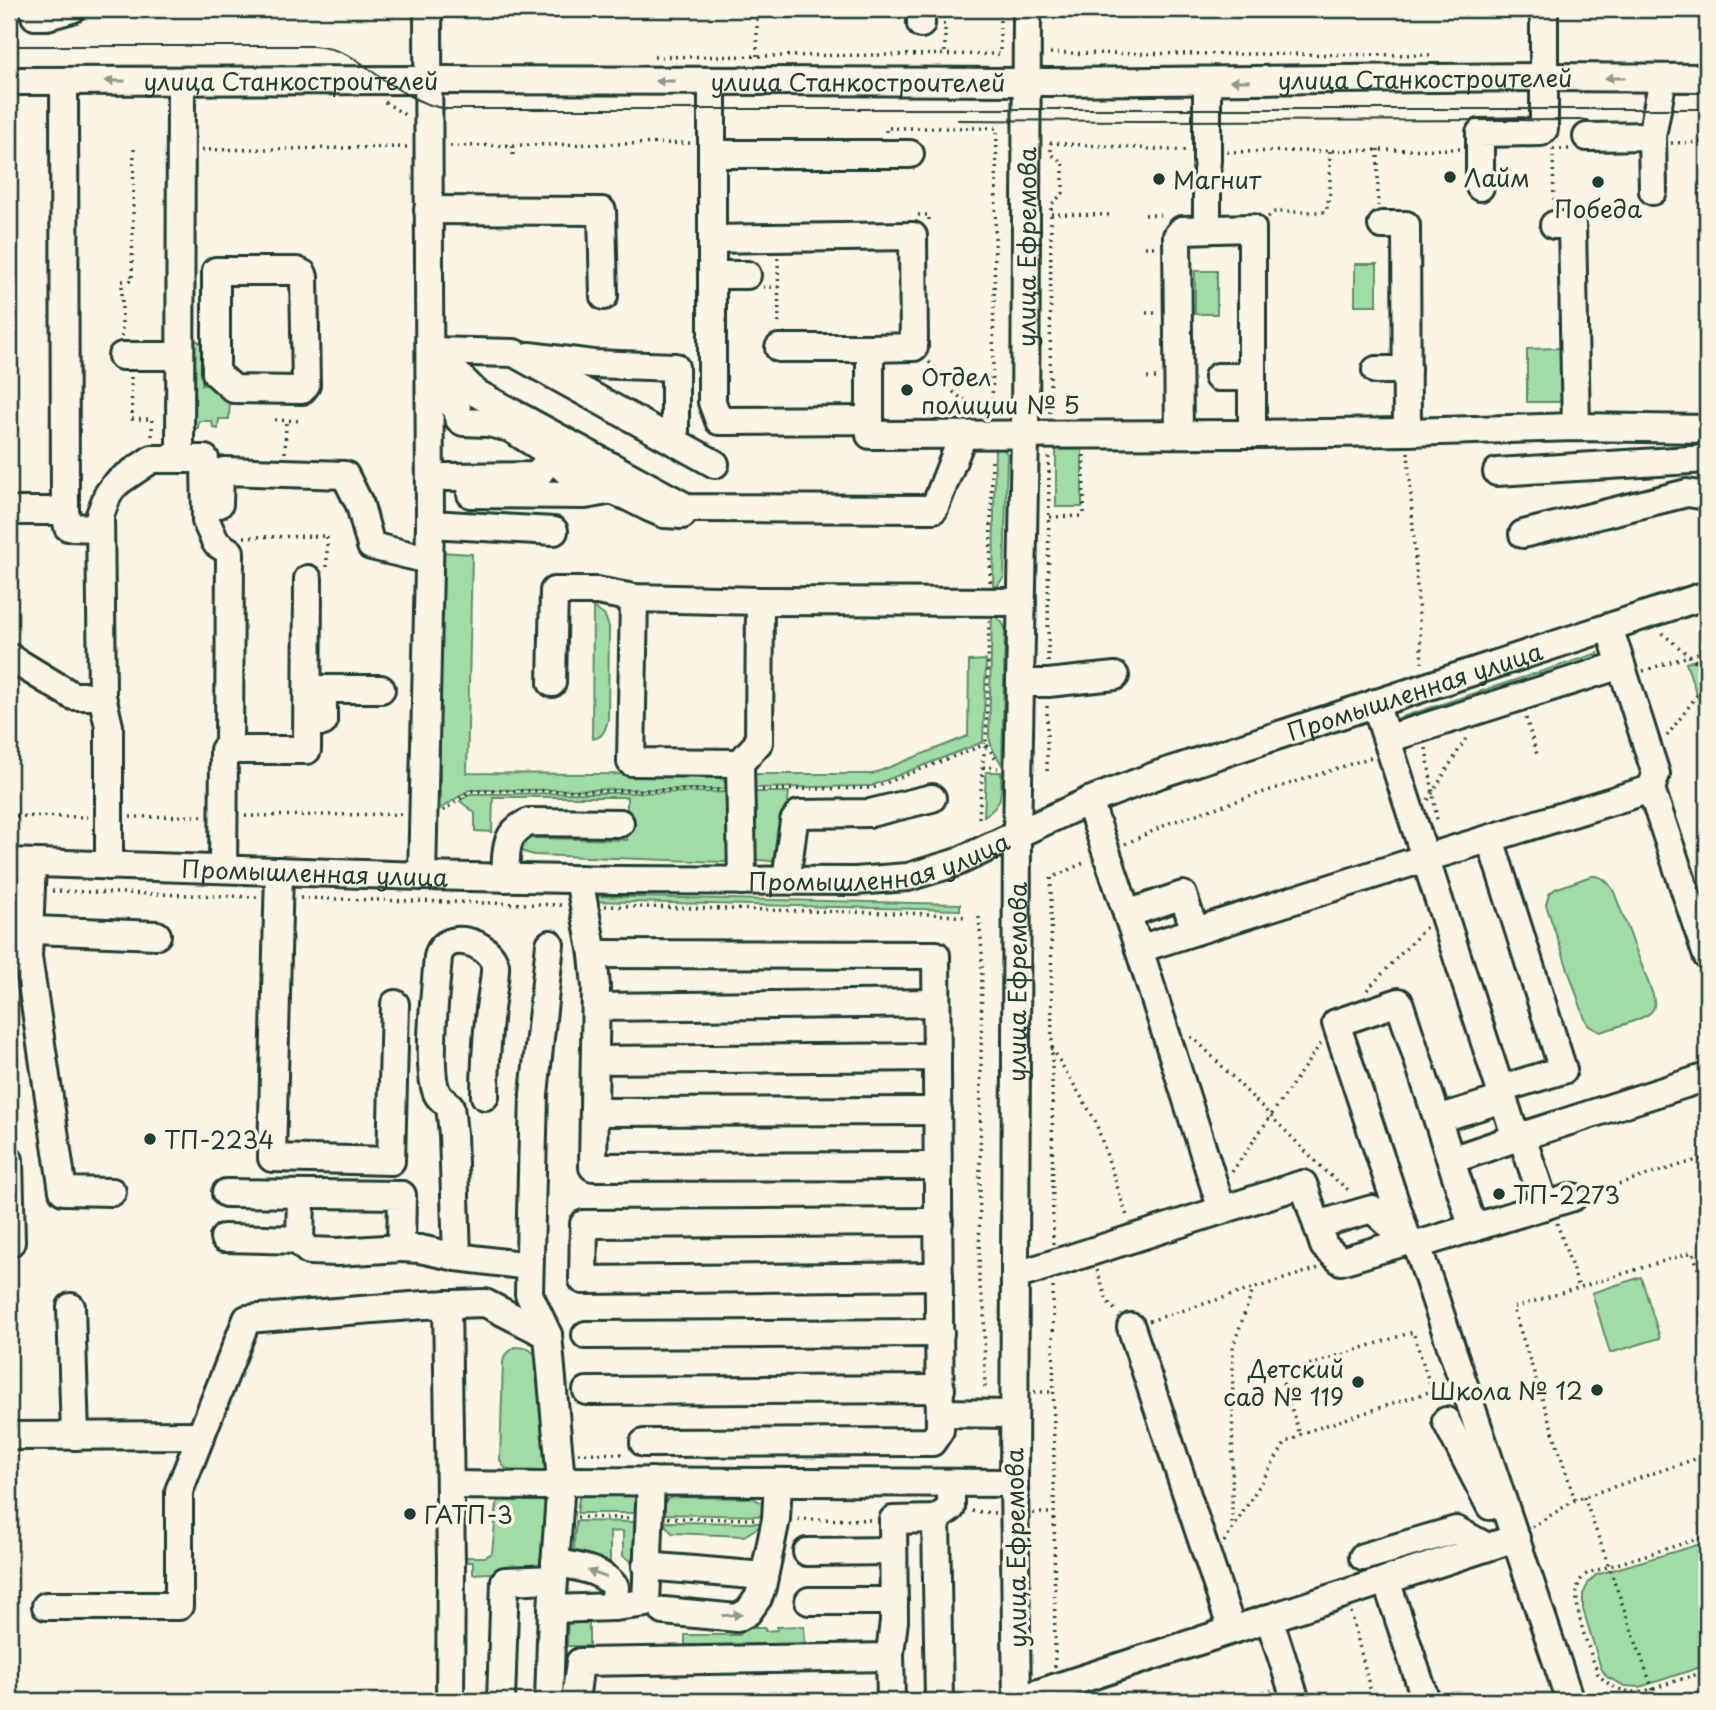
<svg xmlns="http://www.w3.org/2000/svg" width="1716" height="1710" font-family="'Playpen Sans',sans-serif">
	<rect width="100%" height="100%" fill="#fcf5e5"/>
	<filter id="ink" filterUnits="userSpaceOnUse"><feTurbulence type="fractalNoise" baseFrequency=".0143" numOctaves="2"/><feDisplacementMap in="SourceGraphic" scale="14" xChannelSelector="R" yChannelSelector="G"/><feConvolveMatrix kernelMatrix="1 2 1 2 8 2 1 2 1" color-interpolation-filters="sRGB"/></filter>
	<g filter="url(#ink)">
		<path fill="#a0dda4" stroke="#608d6c" stroke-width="2" d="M1355 264H1377V305H1355Z
			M1195 271H1217V314H1195Z
			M189 340 198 341 202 345V385H212L230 396 229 419H219L218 429 213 428 212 421H199L198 428 192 429Z
			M1560 348 1561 402H1527V349Z
			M995 442 1003 448 1007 454 1004 577 998 585 993 588Z
			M1056 446H1082V507H1056Z
			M440 552 472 554 467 773 716 775 728 784V789L469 790 440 809Z
			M593 607 605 616 609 627 608 719C606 729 603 738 592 739Z
			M992 614 1002 622 1005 628 1002 765 992 748 989 737Z
			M1598 653 1601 662 1399 727 1396 719Z
			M1707 656V724L1686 663Z
			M986 660 983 742 871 786 750 788 751 778 757 774H872L968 736 969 661Z
			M986 772H1001C1001 793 1004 805 984 816Z
			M734 792 731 861 723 862 534 855 524 852 521 849 522 842 530 838 627 840V797H493L492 832 475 831V813L460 801 470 794Z
			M749 792H789L781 862 758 860 754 858Z
			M1591 876C1603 875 1609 883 1614 892L1653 995C1654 1001 1656 1007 1651 1012 1645 1019 1610 1029 1600 1032L1589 1026 1585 1019 1546 905 1549 894 1555 889Z
			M590 896 960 904V910L590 901Z
			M1641 1277 1660 1338 1610 1353 1592 1293Z
			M515 1347 527 1348 538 1356 551 1481C536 1478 505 1477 500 1460L503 1362 505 1355Z
			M551 1494V1507L540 1565 527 1571 473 1574V1562H463L462 1557H485L492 1553 497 1504 500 1497Z
			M583 1494 633 1495 639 1501 641 1513H577L579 1498Z
			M674 1497 753 1498 764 1504 765 1516 662 1514C663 1504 663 1499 674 1497Z
			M576 1521 640 1522V1567L623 1556V1531L610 1532V1562C602 1560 580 1559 575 1552 572 1547 576 1528 576 1521Z
			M663 1522 765 1523 744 1536 672 1533Z
			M1707 1542V1665L1640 1687 1625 1686 1607 1677 1601 1668 1583 1609V1594L1589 1582 1596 1575Z
			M587 1617 589 1621V1646H567L568 1620Z
			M804 1626 805 1644 685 1645V1635H740L745 1628H765V1631L777 1630V1627Z"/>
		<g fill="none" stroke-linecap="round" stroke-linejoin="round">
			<g stroke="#1f3d34" stroke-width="32">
				<g id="minor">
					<path d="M35 9V16H47L72 9"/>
					<path d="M921 24V9"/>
					<path id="s1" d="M9 81 428 80 1050 82 1545 77 1707 78"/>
					<path d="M64 81 65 511"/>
					<path d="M712 81V239L913 236 914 347 870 348V420"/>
					<path d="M1207 81V161"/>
					<path d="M1587 137 1652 136"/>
					<path d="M713 154H910"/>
					<path d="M1207 170V229"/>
					<path d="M1480 187V133L1541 132 1544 129V9"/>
					<path d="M1653 191 1652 136 1663 78"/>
					<path d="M428 210 602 211 604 296"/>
					<path d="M1382 225H1406L1407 432"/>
					<path d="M1554 225H1572L1576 427"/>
					<path d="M712 239V402L719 421 870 420V435L1252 434 1407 432 1576 427 1707 429"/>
					<path d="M216 271H297L303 274 304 277 306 385 302 390 234 389 216 373Z"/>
					<path d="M712 275H747"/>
					<path d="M779 348H870"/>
					<path d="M430 351 449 366 476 393 688 508 934 509 963 435"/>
					<path d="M430 351 514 353 715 464"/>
					<path d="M122 356H180"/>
					<path d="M529 356 593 364 675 367V442"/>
					<path d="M449 366 450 402 457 409 459 419 463 422 488 423 510 428 540 447 568 472 628 497 650 508 664 514 682 515"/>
					<path d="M1376 370H1407"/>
					<path d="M1218 377H1252"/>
					<path d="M1179 434 1177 236 1182 230 1252 228V434"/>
					<path d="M180 459 181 81"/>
					<path d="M1497 472 1707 459"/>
					<path d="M446 477 537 476 551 457"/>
					<path d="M471 494 585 495 607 491"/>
					<path d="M219 504 220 474 224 471 345 475 360 505 371 546 429 560"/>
					<path d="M9 511H65L68 527 100 528"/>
					<path d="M430 524 554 531"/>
					<path d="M1523 534 1687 493 1707 496"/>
					<path d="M634 598 631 762 740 763"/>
					<path d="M760 601 1022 602"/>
					<path d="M1609 627 1656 774 1651 789 1707 956"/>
					<path d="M9 657 73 696H102L100 515 108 494 114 486 121 480 152 459H205L206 521 216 543 230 552 229 750"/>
					<path d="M552 683 554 591H597L634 598 760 601 759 742 740 763 742 881"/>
					<path d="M1020 683H1048L1115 676"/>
					<path d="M102 696 109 726V866"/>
					<path d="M1375 703 1516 1138 1707 1077"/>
					<path d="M323 722V689H381"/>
					<path d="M1387 739 1621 665"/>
					<path d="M1089 801 1139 949 1222 1210 1303 1184 1305 1189 1324 1246 1341 1261 1408 1241 1372 1209 1317 1225"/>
					<path d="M1490 839 1563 1070 1500 1089"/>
					<path id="s2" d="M9 862 422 876 615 880 855 881 908 877 955 863 1089 801 1160 774 1707 595"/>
					<path d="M32 863 28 957 63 1191 112 1192"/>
					<path d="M223 869 224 750H307L308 579"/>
					<path d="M279 871 272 1158 391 1161 395 1004"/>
					<path d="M422 876 430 524 428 9"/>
					<path d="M505 878C507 852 502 834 529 822L620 823"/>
					<path d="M579 879 593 954 596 987 593 1167 938 1166"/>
					<path d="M786 880 794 821 799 814 870 813 932 798"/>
					<path d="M1127 914 1183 895 1191 919"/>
					<path d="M9 929 157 935"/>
					<path d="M1139 949 1426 858 1651 789"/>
					<path d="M593 954 936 955 940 1430 932 1442 644 1443"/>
					<path d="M596 1007 936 1003"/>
					<path d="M595 1060 937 1057"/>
					<path d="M594 1112 938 1111"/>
					<path d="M1438 1119 1503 1099"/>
					<path d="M1522 1137 1545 1206"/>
					<path d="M9 1160 11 1242"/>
					<path d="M1451 1160 1516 1138"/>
					<path d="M226 1193 402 1195 401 1248 420 1249 457 1257 529 1266"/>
					<path d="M301 1194 300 1243 309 1251 337 1252 401 1248"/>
					<path d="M939 1222 584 1224 583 1280 939 1276"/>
					<path d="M1473 1228 1399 1002 1336 1023 1408 1241 1417 1245 1570 1701"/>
					<path d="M224 1238 300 1240"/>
					<path d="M1417 1245 1573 1197"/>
					<path d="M457 1257 453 1134 450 1106C447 1103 440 1099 438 1095 425 1074 436 985 438 957 444 929 489 941 495 965 496 974 491 999 490 1009 487 1038 485 1066 485 1096"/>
					<path d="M1015 1276 1222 1210"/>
					<path d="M447 1304 451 1563 450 1701"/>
					<path d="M71 1307 75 1436"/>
					<path d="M1131 1327 1232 1630"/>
					<path d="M548 1335 529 1294 534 1094 550 944"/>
					<path d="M586 1335 940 1333"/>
					<path d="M587 1391 941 1389"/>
					<path d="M940 1413 1014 1414"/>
					<path d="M1446 1421 1490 1506"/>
					<path d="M9 1436 201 1435"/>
					<path d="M450 1485 547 1486 561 1481 1014 1483"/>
					<path d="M936 1519 939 1701"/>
					<path d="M807 1552 893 1551"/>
					<path d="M1363 1557 1456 1530 1487 1547"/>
					<path d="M555 1562C576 1567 602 1569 615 1587L613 1607"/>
					<path d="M646 1566 764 1576"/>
					<path d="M1386 1580 1426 1701"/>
					<path d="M809 1601H894"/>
					<path d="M46 1606H179V1491L247 1319 424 1305 485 1303 548 1335 561 1481 552 1609 549 1701"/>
					<path d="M552 1609 613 1607 646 1603 651 1481"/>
					<path d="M664 1611 737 1618 748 1612 758 1598 762 1587 776 1519 778 1482"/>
					<path d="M1269 1618 1296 1701"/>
					<path d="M1017 1700 1516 1538"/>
					<path d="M501 1701 505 1581 554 1579"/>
					<path d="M575 1701 580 1662 890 1657"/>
					<path d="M891 1701 890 1653 894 1621 893 1520 936 1519 951 1508V1483"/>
					<path id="s3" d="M1017 1701 1014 1483 1017 834 1025 436 1027 9"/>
				</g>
			</g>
			<path stroke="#1f3d34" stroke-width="3.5" stroke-dasharray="2 5" stroke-linecap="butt" d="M943 24H945V55
				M1050 53 1433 55
				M757 56V9
				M654 57 1000 54V9
				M385 102 408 117
				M886 132V128H997L992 414
				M1671 143 1707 142
				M450 146 691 143
				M513 146V158
				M1378 149V206
				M1553 149H1570
				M1553 149 1554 206
				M202 150 408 147
				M1227 152 1461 149
				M1051 214 1112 215
				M918 215H929V224
				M1145 215H1166
				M1268 217 1275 212H1326L1330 192V151
				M1145 247H1157
				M778 258 779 327
				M763 287H778
				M1146 313H1158
				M122 337V281H132L134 148
				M929 362 936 369V377L993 379
				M131 377 132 419H152V439
				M937 378 963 400 993 402
				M1147 378H1159
				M1050 413 1051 205 1063 193V163L1051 154V143L1188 151
				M275 420 303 421
				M1408 452 1422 663
				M285 453 286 421
				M1084 455V516
				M1050 517 1084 516
				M244 537 327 536V567
				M990 582 992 457
				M1662 633 1707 671
				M1048 662 1049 456
				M1643 671 1707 650
				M1526 718 1538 758
				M1667 736 1707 682
				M987 745 996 760
				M1426 748 1437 820
				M983 767 998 768
				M1047 771V705
				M762 790 873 788 986 744
				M1428 800 1468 735
				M443 811 470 791 720 790
				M9 816 87 817
				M245 816 402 814
				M130 817 203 816
				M979 818 983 760 986 744 989 621
				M1125 844 1172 822 1372 757
				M52 891 258 897
				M300 898 562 905
				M605 906 931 914 966 917
				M979 917 982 952 979 1282 984 1307 985 1392
				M1367 990 1427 926
				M1191 1037 1202 1046 1326 1172 1351 1192
				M1052 1048 1095 1120 1128 1219
				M1232 1172 1321 1043
				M1592 1192 1707 1157
				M1557 1223 1579 1288
				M1053 1244 1051 878 1086 862
				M1097 1270 1107 1301 1117 1312
				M1053 1287 1055 1668
				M1149 1321 1319 1268
				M1034 1392H1053
				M578 1453 627 1454
				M1584 1497 1657 1701
				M1575 1500 1513 1308 1693 1252 1707 1298
				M972 1511 995 1513
				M1033 1513H1054
				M577 1517 629 1518
				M668 1518 755 1519
				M798 1519 874 1520
				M1532 1527 1575 1500 1707 1455
				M1232 1530 1286 1442C1292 1440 1297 1438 1302 1433L1432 1391 1413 1332 1280 1374 1300 1435
				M1707 1536 1588 1573C1586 1574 1581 1579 1580 1581 1569 1604 1590 1650 1598 1674 1610 1688 1626 1694 1645 1691L1707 1671
				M1224 1542 1232 1530 1233 1346 1253 1290
				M1351 1612 1373 1701
				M1237 1701 1271 1690
				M1265 1701 1269 1691"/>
			<use href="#minor" stroke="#fcf5e5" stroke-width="26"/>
			<path stroke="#1f3d34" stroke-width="2" d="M9 46H313C324 47 335 49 345 54 356 58 364 65 373 72 395 88 419 105 447 109H1707
				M958 120 1138 121 1588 120"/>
		</g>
		<defs><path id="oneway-solid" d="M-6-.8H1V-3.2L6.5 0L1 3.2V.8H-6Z" transform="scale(1.75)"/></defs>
		<g fill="#8e998c">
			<use href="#oneway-solid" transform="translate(1615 78) rotate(-180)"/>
			<use href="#oneway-solid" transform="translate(115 81) rotate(180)"/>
			<use href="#oneway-solid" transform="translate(665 81) rotate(-180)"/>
			<use href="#oneway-solid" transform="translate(1240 81) rotate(180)"/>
			<use href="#oneway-solid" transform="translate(597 1574) rotate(-160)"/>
			<use href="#oneway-solid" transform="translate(732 1615) rotate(-4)"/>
		</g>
	</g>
	<g fill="#1f3d34" stroke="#fcf5e5" stroke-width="2.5">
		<circle cx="1450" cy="177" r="7"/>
		<circle cx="1159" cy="179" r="7"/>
		<circle cx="1598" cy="182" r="7"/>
		<circle cx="907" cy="390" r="7"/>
		<circle cx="150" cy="1139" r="7"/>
		<circle cx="1499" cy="1194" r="7"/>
		<circle cx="1358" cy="1382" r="7"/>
		<circle cx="1597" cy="1390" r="7"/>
		<circle cx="410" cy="1514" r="7"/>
	</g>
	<g text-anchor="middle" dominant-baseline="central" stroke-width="7" stroke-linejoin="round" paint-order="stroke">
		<g font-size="24" fill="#1f3d34" stroke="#fcf5e5">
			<text stroke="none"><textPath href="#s1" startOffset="1416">улица Станкостроителей</textPath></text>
			<text stroke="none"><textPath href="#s1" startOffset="282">улица Станкостроителей</textPath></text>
			<text stroke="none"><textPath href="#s1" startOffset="849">улица Станкостроителей</textPath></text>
			<text stroke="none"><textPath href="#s3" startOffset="1454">улица Ефремова</textPath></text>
			<text stroke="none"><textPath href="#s2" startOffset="1440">Промышленная улица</textPath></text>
			<text stroke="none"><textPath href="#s2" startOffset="873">Промышленная улица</textPath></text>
			<text stroke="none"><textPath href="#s2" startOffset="306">Промышленная улица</textPath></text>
			<text stroke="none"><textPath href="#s3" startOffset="719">улица Ефремова</textPath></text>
			<text transform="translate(1015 1548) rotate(-91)">улица Ефремова</text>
		</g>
		<g font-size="24" fill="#1f3d34" stroke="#fcf5e5" text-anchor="start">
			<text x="1464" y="177">Лайм</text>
			<text x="1173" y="179">Магнит</text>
			<text x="1598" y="208" text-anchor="middle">Победа</text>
			<text x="921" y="376">Отдел<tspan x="921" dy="28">полиции № 5</tspan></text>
			<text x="164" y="1139">ТП-2234</text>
			<text x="1513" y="1194">ТП-2273</text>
			<text x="1344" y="1368" text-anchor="end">Детский<tspan x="1344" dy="28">сад № 119</tspan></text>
			<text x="1583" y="1390" text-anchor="end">Школа № 12</text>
			<text x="424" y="1514">ГАТП-3</text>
		</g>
	</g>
	<rect width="1716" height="1710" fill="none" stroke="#fcf5e5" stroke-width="35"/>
	<rect x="18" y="18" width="1681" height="1675" fill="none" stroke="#1f3d34" stroke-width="2.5" filter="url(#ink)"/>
</svg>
